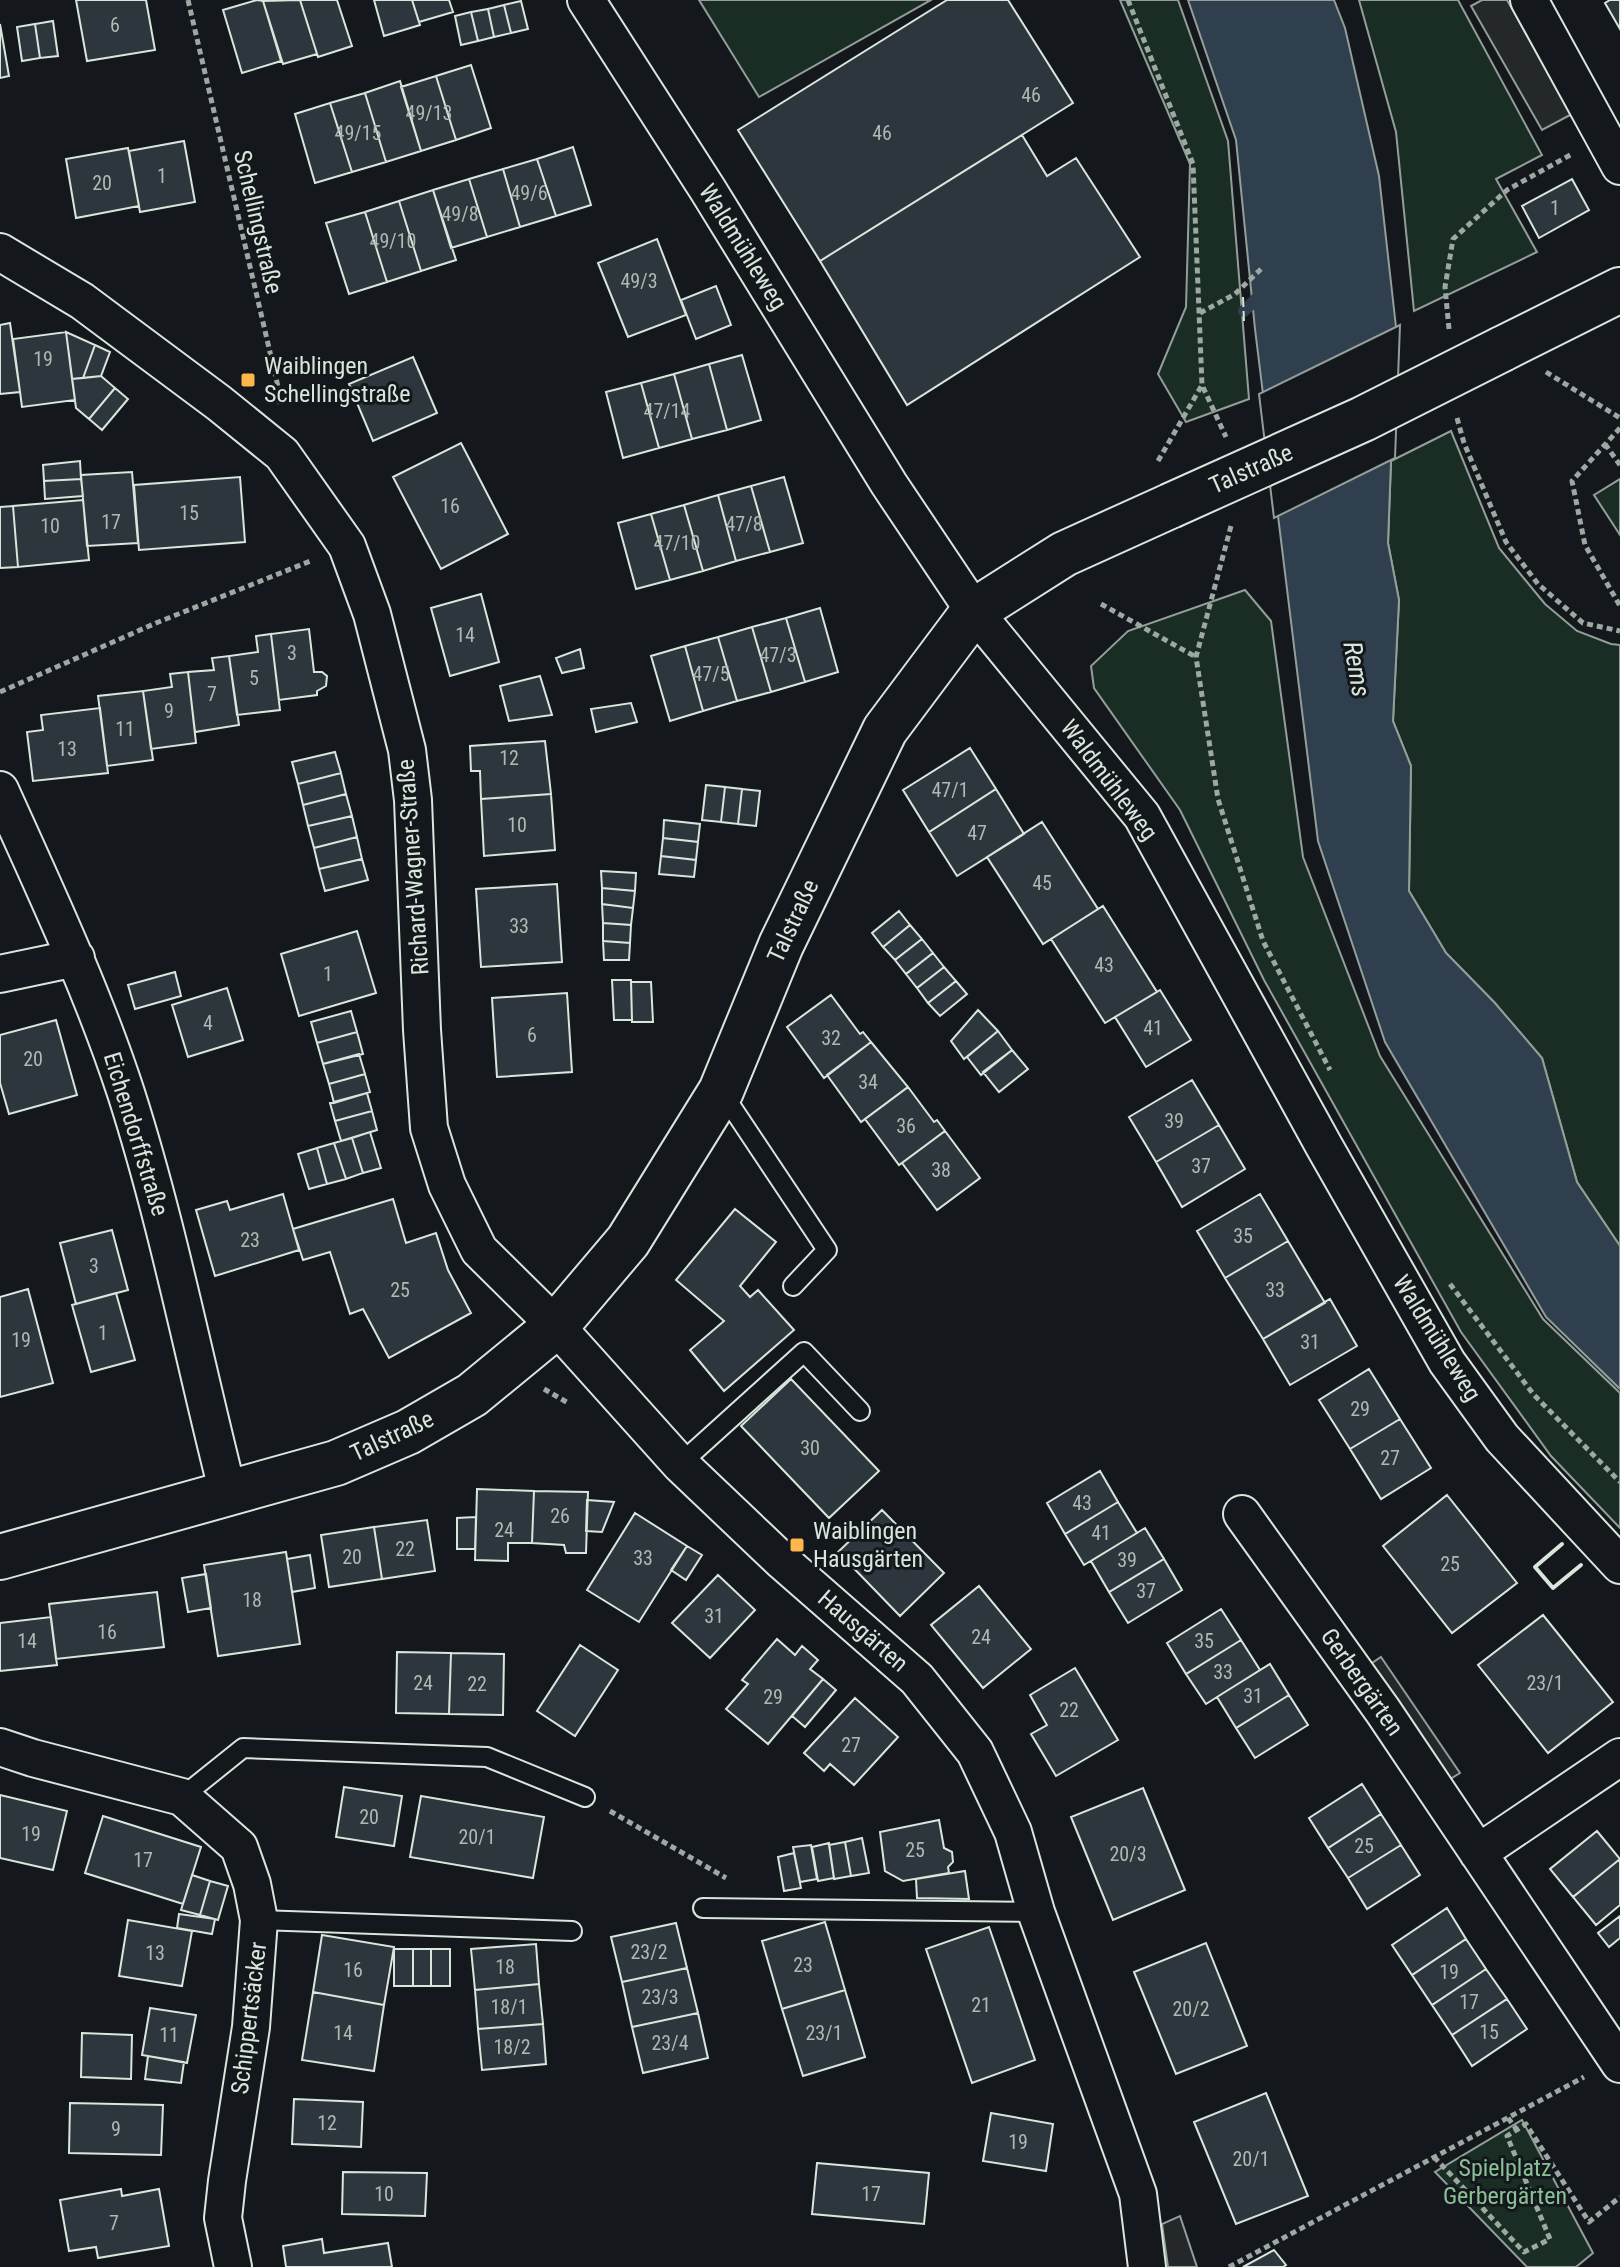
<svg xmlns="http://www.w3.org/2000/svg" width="1620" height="2267" font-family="'Roboto Condensed',sans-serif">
	<rect width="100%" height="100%" fill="#14181c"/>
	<path fill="#1a2d24" stroke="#939e99" stroke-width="2" d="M699 0H931L759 97Z
		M1120 0H1178L1228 141 1249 399 1186 422 1158 374 1186 307 1190 164Z
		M1359 0H1458L1542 155 1496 179 1537 252 1414 311 1396 132Z
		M1451 431 1499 548 1545 604 1577 631 1611 644 1620 645V1246L1577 1182 1542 1058 1494 1002 1446 953 1409 891 1411 766 1393 721 1399 600 1388 543 1391 461Z
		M1620 479V535L1594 495Z
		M1245 590 1271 621 1303 857 1380 1056 1543 1319 1620 1393V1528L1551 1456 1461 1332 1264 980 1180 810 1094 688 1091 666 1128 631Z
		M1522 2120 1593 2253 1576 2267H1527L1435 2172Z"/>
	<path fill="#24282b" stroke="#939e99" stroke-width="2" d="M1482 0H1507L1572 114 1542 130 1471 6Z
		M1381 1657 1460 1773 1447 1781 1369 1665Z
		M1180 2216 1197 2267H1168L1162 2224Z"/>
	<path fill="#2f3f4d" stroke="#939e99" stroke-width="2" d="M1188 0H1334L1345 28 1379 176 1396 327 1388 543 1399 600 1393 721 1411 766 1409 891 1446 953 1494 1002 1542 1058 1577 1182 1620 1246V1389L1546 1317 1385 1042 1318 841 1255 329 1236 140Z"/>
	<path fill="#14181c" stroke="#939e99" stroke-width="2" d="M1400 325 1395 458 1274 518 1259 394Z"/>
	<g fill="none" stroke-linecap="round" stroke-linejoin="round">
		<path stroke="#2f3f4d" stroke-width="12" d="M1244 311 1263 292"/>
	</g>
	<path fill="#2c363c" stroke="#d8e6dc" stroke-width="2" d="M76 0H146L155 50 87 61Z
		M257 0 263 1 281 61 242 73 223 10Z
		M300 0 317 54 283 64 263 1Z
		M300 0H337L352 46 318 57Z
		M374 0H412L420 25 384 36Z
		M412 0H449L453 12 419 22Z
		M947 0H1008L1073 103 820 261 738 130Z
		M1610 0H1620V29L1605 3Z
		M521 1 528 29 511 33 504 5Z
		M504 5 511 33 494 37 488 9Z
		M488 9 494 37 478 41 471 12Z
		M471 12 478 41 461 45 455 16Z
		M53 21 58 56 40 58 35 24Z
		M0 24 9 76 0 78Z
		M35 24 40 58 22 61 17 27Z
		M471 65 491 128 456 140 436 76Z
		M436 76 456 140 421 151 401 87Z
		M400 81 421 151 386 162 365 93Z
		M365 93 386 162 352 172 330 103Z
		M330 103 352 172 315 183 295 114Z
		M1022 135 1047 176 1076 158 1140 257 907 405 820 261Z
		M184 141 195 202 140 212 129 151Z
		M573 147 591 205 556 216 537 159Z
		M128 148 139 206 76 218 66 159Z
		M537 159 556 216 520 227 503 169Z
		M503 169 520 227 487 237 469 179Z
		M469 179 487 237 451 248 433 190Z
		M1572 179 1589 210 1539 238 1522 206Z
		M433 190 456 260 421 271 399 201Z
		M399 201 421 271 387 282 365 212Z
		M365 212 387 282 349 294 326 223Z
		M657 239 686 315 628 337 598 263Z
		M716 286 731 325 696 339 681 300Z
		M10 323 20 392 0 394V325Z
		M66 332 75 400 22 407 13 339Z
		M66 332 95 345 83 378 72 379Z
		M95 345 110 352 101 376 83 378Z
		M742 355 761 420 727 430 709 364Z
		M413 357 437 413 373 441 349 384Z
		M709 364 727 430 692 439 674 374Z
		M674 374 692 439 659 448 641 383Z
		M101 376 115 388 89 419 76 408 72 379Z
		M641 383 659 448 623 458 606 392Z
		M115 388 128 399 102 430 89 419Z
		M461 443 508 534 441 569 393 477Z
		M80 461 81 479 44 481 43 465Z
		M132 472 138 543 87 546 81 475Z
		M240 477 245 542 139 550 134 485Z
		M784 477 803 543 770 552 751 486Z
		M81 479 83 496 45 499 44 481Z
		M751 486 770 552 736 561 718 495Z
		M718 495 736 561 703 571 684 505Z
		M83 500 89 560 18 567 13 506Z
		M684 505 703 571 670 580 651 514Z
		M13 506 18 567 0 568V507Z
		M651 514 670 580 636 589 618 523Z
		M481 594 499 662 450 676 431 608Z
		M820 608 838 672 805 682 786 618Z
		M786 618 805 682 771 692 752 627Z
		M752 627 771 692 737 701 718 637Z
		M309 629 314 672H322L327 676 326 686 317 691V695L279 700 271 634Z
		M271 634 280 710 237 715 229 656 258 652 256 636Z
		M718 637 737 701 703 711 685 646Z
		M685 646 703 711 670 721 651 656Z
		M580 649 584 668 562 673 556 658Z
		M229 656 239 725 195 732 188 672 214 670 212 658Z
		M188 672 196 743 151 749 143 691 172 687 170 674Z
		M540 676 552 715 509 721 500 686Z
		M143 691 153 760 107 766 98 696Z
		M631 703 637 722 596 732 591 709Z
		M100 708 108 773 33 781 27 732 43 730 41 715Z
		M545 741 551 794 481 799 480 771H471L470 746Z
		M970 748 996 789 929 832 903 790Z
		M335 752 341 773 298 784 292 762Z
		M341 773 346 794 303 805 298 784Z
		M706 785 725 787 721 822 702 820Z
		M725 787 742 789 738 824 721 822Z
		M742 789 760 791 756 826 738 824Z
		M996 789 1024 834 957 876 929 832Z
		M346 794 352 816 308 826 303 805Z
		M551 794 555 850 484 856 481 799Z
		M352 816 357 837 314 848 308 826Z
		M664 820 700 824 698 842 663 838Z
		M1042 822 1098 909 1043 944 987 857Z
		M357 837 362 859 319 869 314 848Z
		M663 838 698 842 696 860 661 856Z
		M661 856 696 860 694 877 659 874Z
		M362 859 368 880 325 891 319 869Z
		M601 871 636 873 635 891 602 888Z
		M557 884 562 962 481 967 476 889Z
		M602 888 635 891 633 908 602 904Z
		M602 904 633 908 631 925 603 923Z
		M1103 906 1157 992 1105 1023 1051 939Z
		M899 911 910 925 883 947 872 933Z
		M603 923 631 925 630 943 603 941Z
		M910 925 922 939 895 960 883 947Z
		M357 931 376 993 299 1016 281 954Z
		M922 939 933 953 906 974 895 960Z
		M603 941 630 943 629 960H604Z
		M933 953 944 967 917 988 906 974Z
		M944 967 956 981 928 1003 917 988Z
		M175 972 181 996 135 1009 128 985Z
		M612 980H631L632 1020H614Z
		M956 981 967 994 940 1016 928 1003Z
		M631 982H651L653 1022H632Z
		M227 988 243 1040 188 1057 172 1005Z
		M1160 990 1191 1040 1146 1067 1115 1017Z
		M567 993 572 1072 497 1077 492 998Z
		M831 995 860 1034 863 1032 871 1042 824 1078 787 1027Z
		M978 1010 998 1031 964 1059 951 1041Z
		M351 1011 357 1032 317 1043 311 1022Z
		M56 1020 77 1095 9 1114 0 1083V1035Z
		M998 1031 1012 1050 981 1075 967 1057Z
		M357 1032 363 1054 323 1064 317 1043Z
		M871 1042 908 1087 861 1122 827 1075Z
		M1012 1050 1028 1069 999 1092 983 1072Z
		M359 1054 365 1074 329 1084 323 1064Z
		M365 1074 370 1092 334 1103 329 1084Z
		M1192 1080 1219 1125 1156 1162 1129 1117Z
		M908 1087 934 1122 937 1120 945 1131 899 1165 865 1119Z
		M367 1093 372 1111 335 1121 330 1103Z
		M372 1111 377 1130 341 1141 335 1121Z
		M1219 1125 1245 1169 1182 1207 1156 1162Z
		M945 1131 980 1178 937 1210 902 1163Z
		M370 1132 381 1168 363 1173 352 1138Z
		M352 1138 363 1173 346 1179 334 1143Z
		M334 1143 346 1179 327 1184 317 1148Z
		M317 1148 327 1184 309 1189 298 1154Z
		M283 1194 299 1250 215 1276 196 1210 227 1201 230 1210Z
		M1260 1194 1288 1241 1225 1278 1197 1231Z
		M393 1199 406 1243 436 1233 448 1270 471 1313 389 1358 363 1309 350 1314 330 1252 303 1260 293 1229Z
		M735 1209 776 1242 740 1286 750 1297 758 1290 794 1330 724 1391 690 1350 724 1321 676 1280Z
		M112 1230 128 1290 76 1304 60 1243Z
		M1288 1241 1325 1303 1263 1339 1225 1278Z
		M28 1289 53 1383 0 1397V1297Z
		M116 1293 135 1360 91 1372 72 1305Z
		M1330 1299 1357 1346 1290 1385 1263 1339Z
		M1369 1369 1400 1419 1350 1449 1319 1400Z
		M791 1379 879 1471 829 1518 741 1426Z
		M1400 1419 1431 1468 1381 1499 1350 1449Z
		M1100 1471 1118 1502 1065 1534 1047 1503Z
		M477 1489 534 1491 532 1543H508V1561L475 1560Z
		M534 1491 588 1492 586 1553H566L564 1545 532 1543Z
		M1447 1495 1517 1583 1452 1633 1383 1546Z
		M587 1500 614 1502 602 1532 586 1531Z
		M1118 1502 1137 1533 1084 1565 1065 1534Z
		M882 1510 944 1573 900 1616 838 1552Z
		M635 1513 687 1546 639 1622 587 1590Z
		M476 1517 475 1549H457V1518Z
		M427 1520 435 1571 382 1579 374 1527Z
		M374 1527 382 1579 329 1587 321 1535Z
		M1145 1528 1164 1559 1109 1592 1091 1561Z
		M687 1546 702 1555 686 1580 671 1570Z
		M286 1552 300 1644 218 1656 204 1565Z
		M310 1555 315 1588 292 1592 287 1559Z
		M1164 1559 1182 1590 1128 1623 1109 1592Z
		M206 1574 211 1608 188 1612 182 1578Z
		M718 1575 755 1610 710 1658 672 1623Z
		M979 1586 1031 1649 983 1688 931 1625Z
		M157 1592 164 1647 56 1659 49 1604Z
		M1221 1609 1241 1640 1186 1674 1167 1643Z
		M1543 1615 1613 1702 1548 1753 1478 1665Z
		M51 1617 57 1665 0 1671V1623Z
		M777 1639 795 1655 802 1646 818 1660 810 1669 823 1679 768 1744 726 1709 748 1684 742 1680Z
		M1241 1640 1260 1670 1206 1704 1186 1674Z
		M580 1645 618 1670 575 1736 537 1711Z
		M397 1652 451 1653 449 1714 396 1713Z
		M451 1653 504 1654 503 1715 449 1714Z
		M1270 1664 1289 1695 1236 1728 1217 1697Z
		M1075 1668 1118 1740 1056 1776 1031 1734 1047 1725 1030 1695Z
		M823 1679 836 1690 805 1727 792 1716Z
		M1289 1695 1308 1725 1255 1758 1236 1728Z
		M855 1698 898 1737 854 1785 830 1764 824 1771 804 1753Z
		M1362 1784 1381 1814 1328 1848 1309 1818Z
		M344 1787 402 1796 394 1846 336 1837Z
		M1143 1788 1185 1890 1113 1920 1071 1817Z
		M0 1795 67 1811 53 1870 0 1858Z
		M421 1796 544 1817 533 1878 410 1857Z
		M1381 1814 1401 1845 1348 1878 1328 1848Z
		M103 1816 201 1847 183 1904 85 1873Z
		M939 1820 944 1848 952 1852 953 1862 948 1867 949 1873 903 1881 885 1871 880 1832Z
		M1597 1831 1620 1859 1573 1897 1550 1869Z
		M862 1838 869 1873 851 1876 845 1842Z
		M845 1842 851 1876 834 1879 829 1845Z
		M829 1843 834 1878 818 1881 812 1847Z
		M811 1845 817 1879 800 1882 793 1847Z
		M1401 1845 1420 1875 1367 1909 1348 1878Z
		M794 1853 801 1888 784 1891 778 1857Z
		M1620 1859V1905L1596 1925 1573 1897Z
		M965 1871 969 1899 917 1898 916 1879Z
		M192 1875 210 1881 200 1915 181 1910Z
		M210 1881 228 1886 218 1920 200 1915Z
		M1447 1908 1466 1939 1412 1975 1392 1945Z
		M179 1914 215 1919 212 1934 177 1928Z
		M1620 1916V1938L1609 1947 1598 1933Z
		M128 1920 192 1931 182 1986 119 1976Z
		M825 1922 845 1990 782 2009 762 1941Z
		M676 1923 687 1968 622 1982 611 1937Z
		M989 1927 1035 2060 972 2083 926 1949Z
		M322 1935 394 1947 384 2005 313 1992Z
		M1466 1939 1486 1969 1432 2005 1412 1975Z
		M1206 1943 1247 2046 1176 2074 1134 1972Z
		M536 1944 539 1984 475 1990 471 1949Z
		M394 1949H413V1986H394Z
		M413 1949H431V1986H413Z
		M431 1949H450V1986H431Z
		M687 1968 698 2013 632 2027 622 1982Z
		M1486 1969 1507 1999 1452 2035 1432 2005Z
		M539 1984 543 2024 478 2029 475 1990Z
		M845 1990 865 2057 803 2076 782 2009Z
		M313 1992 384 2005 374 2071 302 2060Z
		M1507 1999 1527 2029 1472 2066 1452 2035Z
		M150 2008 196 2015 187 2063 142 2055Z
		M698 2013 708 2058 643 2073 632 2027Z
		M543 2024 546 2064 482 2070 478 2029Z
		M82 2033 132 2035 131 2079 81 2077Z
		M148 2056 184 2062 181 2083 145 2079Z
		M1266 2093 1308 2196 1236 2224 1194 2122Z
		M294 2099 363 2102 361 2147 292 2144Z
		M70 2103 163 2105 161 2155 69 2153Z
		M991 2113 1053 2124 1046 2171 983 2161Z
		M817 2163 929 2173 924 2224 812 2214Z
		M343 2172 427 2173 425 2216 342 2214Z
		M121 2189 122 2196 159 2189 169 2246 98 2258 96 2247 69 2251 60 2200Z
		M322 2239 324 2253 388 2243 392 2267H286L283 2246Z
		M1274 2250 1286 2265 1283 2267H1243Z"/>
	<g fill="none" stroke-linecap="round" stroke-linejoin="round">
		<g stroke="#d8e6dc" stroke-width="22">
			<path id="service" d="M721 1091 827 1250 793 1286
				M680 1464 804 1352 860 1411
				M182 1797 243 1748 487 1757 585 1797
				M703 1908 1036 1912
				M259 1920 572 1931"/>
		</g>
		<g stroke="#d8e6dc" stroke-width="40">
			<path id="minor" d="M586 0 708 190 889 484 974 611 1142 816 1324 1146 1447 1362 1502 1438 1620 1565
				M1529 0 1620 166
				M0 252 82 301 219 403 282 454 347 546 372 614 407 750 413 800 422 1030 429 1128 447 1185 479 1250 556 1326 680 1464 782 1561 917 1679 975 1752 1013 1832 1036 1912 1138 2194 1147 2267
				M0 790C45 890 92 989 126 1093 168 1224 194 1360 228 1493
				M0 974 76 958
				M1242 1514 1383 1711 1620 2064
				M0 1747 33 1758 182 1797 239 1847 252 1884 259 1920 251 2027 227 2181 223 2218 233 2267
				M1478 1853 1620 1757"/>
		</g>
		<g stroke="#d8e6dc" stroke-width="48">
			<path id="tertiary" d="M1502 349 1620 290
				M0 1557 336 1463 408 1432 472 1395 556 1326 628 1241 721 1091 781 945 885 730 974 611 1064 554 1170 506"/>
		</g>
		<path stroke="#9da8a2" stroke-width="5" stroke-dasharray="6 4" stroke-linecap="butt" d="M188 0 279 391 280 404
			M1128 0 1193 164 1202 385 1226 437
			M1200 313 1235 294 1261 269
			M1449 329 1445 287 1453 239 1507 190 1572 154
			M1546 372 1620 418
			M1457 418 1464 443 1506 542 1538 584 1583 623 1620 631
			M1620 428 1572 481 1585 545 1620 606
			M1605 444 1620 465
			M1158 461 1202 385
			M1231 526 1196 657 1218 799 1263 941 1330 1070
			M1101 604 1196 657
			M0 692 156 623 313 560
			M1450 1284 1534 1395 1620 1482
			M544 1389 570 1404
			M610 1811 726 1878
			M1508 2118 1517 2130
			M1434 2157 1524 2252 1550 2239 1507 2136 1526 2124 1589 2222 1620 2197
			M1229 2267 1584 2077"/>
		<use href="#service" stroke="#14181c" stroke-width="18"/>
		<use href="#minor" stroke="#14181c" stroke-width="36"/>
		<use href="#tertiary" stroke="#14181c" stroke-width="44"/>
		<g stroke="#d8e6dc" stroke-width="48" stroke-linecap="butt">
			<path id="tertiary-bridge" d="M1170 506 1363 419 1502 349"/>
		</g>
		<use href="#tertiary-bridge" stroke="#14181c" stroke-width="44"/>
		<path stroke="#d8e6dc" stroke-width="2" stroke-dasharray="10 4" stroke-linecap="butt" d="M1243 297 1244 322"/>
		<path stroke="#d8e6dc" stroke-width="4" d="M1562 1544 1535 1567 1553 1588 1581 1565"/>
	</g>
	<g fill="#ffb74d" stroke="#14181c" stroke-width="3">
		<rect x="240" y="372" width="16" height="16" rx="4"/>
		<rect x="789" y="1537" width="16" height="16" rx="4"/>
	</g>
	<g text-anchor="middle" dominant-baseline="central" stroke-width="6" stroke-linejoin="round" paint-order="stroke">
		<g font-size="20" fill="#adbab4">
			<text x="115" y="25">6</text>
			<text x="1031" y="95">46</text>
			<text x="429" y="113">49/13</text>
			<text x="358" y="133">49/15</text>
			<text x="882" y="133">46</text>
			<text x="162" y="176">1</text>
			<text x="102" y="183">20</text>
			<text x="529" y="193">49/6</text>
			<text x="1555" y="208">1</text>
			<text x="460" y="214">49/8</text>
			<text x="393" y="241">49/10</text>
			<text x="639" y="281">49/3</text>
			<text x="43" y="359">19</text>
			<text x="667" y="411">47/14</text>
			<text x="450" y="506">16</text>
			<text x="189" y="513">15</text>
			<text x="111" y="522">17</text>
			<text x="744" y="524">47/8</text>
			<text x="50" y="526">10</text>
			<text x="677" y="543">47/10</text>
			<text x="465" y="635">14</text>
			<text x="292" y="653">3</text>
			<text x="778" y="655">47/3</text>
			<text x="711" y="674">47/5</text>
			<text x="254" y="678">5</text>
			<text x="212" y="694">7</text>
			<text x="169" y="711">9</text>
			<text x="125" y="729">11</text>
			<text x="67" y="749">13</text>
			<text x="509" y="758">12</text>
			<text x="950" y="790">47/1</text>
			<text x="517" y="825">10</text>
			<text x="977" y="833">47</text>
			<text x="1042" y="883">45</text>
			<text x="519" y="926">33</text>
			<text x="1104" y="965">43</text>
			<text x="328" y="974">1</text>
			<text x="208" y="1023">4</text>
			<text x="1153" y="1028">41</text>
			<text x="532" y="1035">6</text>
			<text x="831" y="1038">32</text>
			<text x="33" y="1059">20</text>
			<text x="868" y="1082">34</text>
			<text x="1174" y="1121">39</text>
			<text x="906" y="1126">36</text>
			<text x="1201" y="1166">37</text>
			<text x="941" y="1170">38</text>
			<text x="1243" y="1236">35</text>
			<text x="250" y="1240">23</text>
			<text x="94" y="1266">3</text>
			<text x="400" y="1290">25</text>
			<text x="1275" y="1290">33</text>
			<text x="103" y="1333">1</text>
			<text x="21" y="1340">19</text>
			<text x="1310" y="1342">31</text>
			<text x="1360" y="1409">29</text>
			<text x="810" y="1448">30</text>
			<text x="1390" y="1458">27</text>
			<text x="1082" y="1503">43</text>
			<text x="560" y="1516">26</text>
			<text x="504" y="1530">24</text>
			<text x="1101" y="1533">41</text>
			<text x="405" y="1549">22</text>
			<text x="352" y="1557">20</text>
			<text x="643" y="1558">33</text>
			<text x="1127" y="1560">39</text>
			<text x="1450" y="1564">25</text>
			<text x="1146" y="1591">37</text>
			<text x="252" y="1600">18</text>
			<text x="714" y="1616">31</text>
			<text x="107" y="1632">16</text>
			<text x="981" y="1637">24</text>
			<text x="27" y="1641">14</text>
			<text x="1204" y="1641">35</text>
			<text x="1223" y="1672">33</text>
			<text x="423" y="1683">24</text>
			<text x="1545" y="1683">23/1</text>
			<text x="477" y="1684">22</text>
			<text x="1253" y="1696">31</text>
			<text x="773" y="1697">29</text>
			<text x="1069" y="1710">22</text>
			<text x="851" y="1745">27</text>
			<text x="369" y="1817">20</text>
			<text x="31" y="1834">19</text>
			<text x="477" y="1837">20/1</text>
			<text x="1364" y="1846">25</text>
			<text x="915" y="1850">25</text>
			<text x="1128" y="1854">20/3</text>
			<text x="143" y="1860">17</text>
			<text x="649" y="1952">23/2</text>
			<text x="155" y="1953">13</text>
			<text x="803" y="1965">23</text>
			<text x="505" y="1967">18</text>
			<text x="353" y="1970">16</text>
			<text x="1449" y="1972">19</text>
			<text x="660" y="1997">23/3</text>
			<text x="1469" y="2002">17</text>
			<text x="981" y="2005">21</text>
			<text x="509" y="2007">18/1</text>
			<text x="1191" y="2009">20/2</text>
			<text x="1489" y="2032">15</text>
			<text x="343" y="2033">14</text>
			<text x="824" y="2033">23/1</text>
			<text x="169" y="2035">11</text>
			<text x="670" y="2043">23/4</text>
			<text x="512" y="2047">18/2</text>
			<text x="327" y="2123">12</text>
			<text x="116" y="2129">9</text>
			<text x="1018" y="2142">19</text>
			<text x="1251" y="2159">20/1</text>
			<text x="384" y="2194">10</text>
			<text x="871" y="2194">17</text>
			<text x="114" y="2223">7</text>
		</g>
		<g font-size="24" fill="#d8e6dc" stroke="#14181c">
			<text transform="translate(258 222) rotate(77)">Schellingstraße</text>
			<text transform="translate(743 247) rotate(58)">Waldmühleweg</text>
			<text transform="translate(1251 469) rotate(-24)">Talstraße</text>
			<text transform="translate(1109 780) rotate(53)">Waldmühleweg</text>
			<text transform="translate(413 867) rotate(-94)">Richard-Wagner-Straße</text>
			<text transform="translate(793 921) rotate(-65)">Talstraße</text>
			<text transform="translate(136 1134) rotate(73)">Eichendorffstraße</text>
			<text transform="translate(1437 1338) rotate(58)">Waldmühleweg</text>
			<text transform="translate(392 1436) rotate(-25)">Talstraße</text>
			<text transform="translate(863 1631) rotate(41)">Hausgärten</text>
			<text transform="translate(1362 1682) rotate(55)">Gerbergärten</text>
			<text transform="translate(249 2018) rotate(-83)">Schippertsäcker</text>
		</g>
		<g font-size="24" fill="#d8e6dc" stroke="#14181c" text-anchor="start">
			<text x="264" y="366">Waiblingen<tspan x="264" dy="28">Schellingstraße</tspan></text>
			<text x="813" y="1531">Waiblingen<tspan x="813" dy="28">Hausgärten</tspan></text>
		</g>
		<g font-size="24" fill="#8ac095" stroke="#14181c">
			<text x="1505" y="2168">Spielplatz<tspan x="1505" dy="28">Gerbergärten</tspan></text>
		</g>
		<g font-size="26" font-style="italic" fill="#d8e6dc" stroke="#14181c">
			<text transform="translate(1357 669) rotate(80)">Rems</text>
		</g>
	</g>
</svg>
